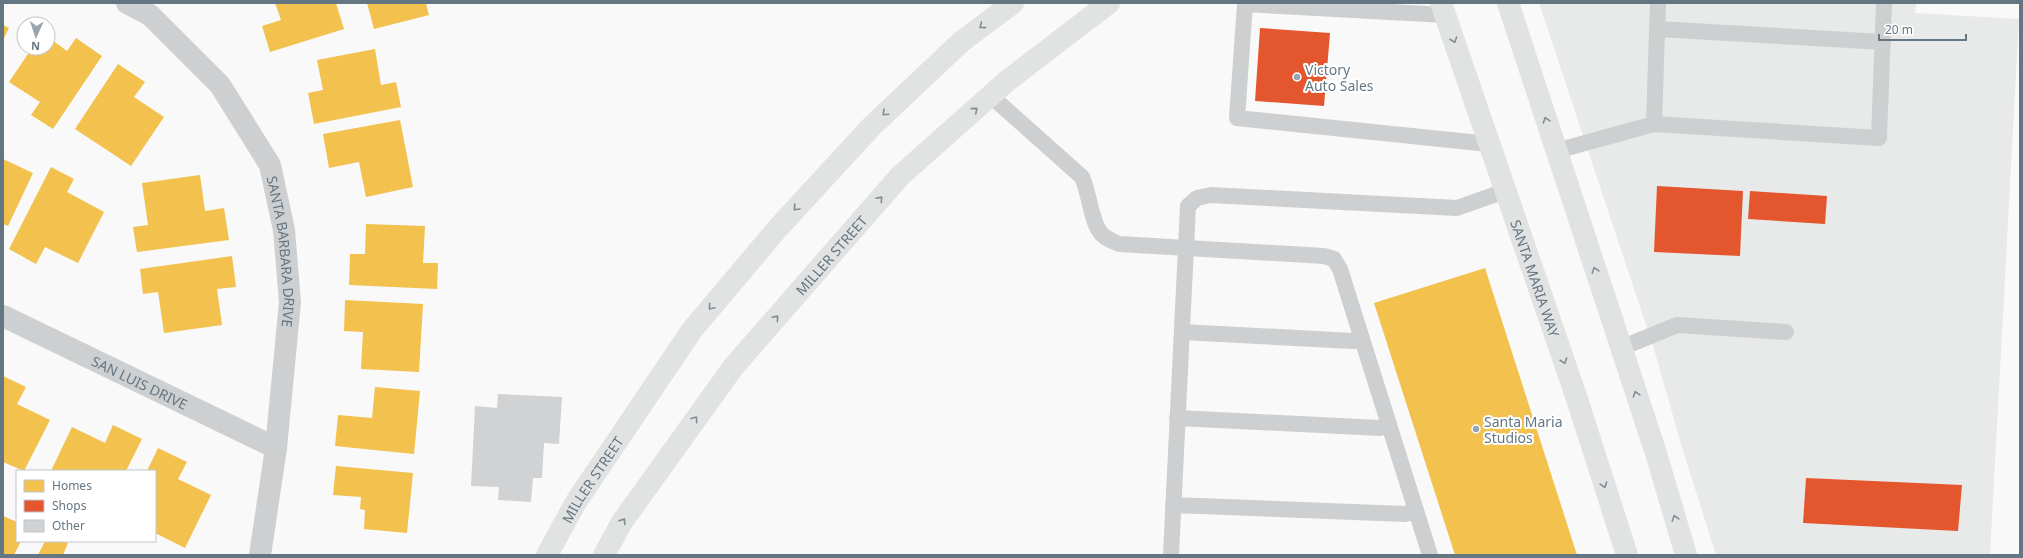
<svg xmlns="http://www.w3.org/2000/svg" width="2023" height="558" font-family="'Noto Sans',sans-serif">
	<rect width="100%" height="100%" fill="#f9f9f9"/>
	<path fill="#e8e9e9" d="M1539 3H1916L1915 13 2019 19 1990 555H1716L1681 444 1654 349Z"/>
	<path fill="#f2c14e" d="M275 3H336L344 29 270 52 262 26 281 20Z
		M367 3H426L429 15 374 29Z
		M3 25 9 28 3 40Z
		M48 37 67 51 76 38 102 56 53 129 31 115 40 102 9 82 32 48H48Z
		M375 49 381 85 396 82 401 107 314 124 308 93 323 90 317 60Z
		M118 64 145 82 134 97 164 117 131 166 75 129Z
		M400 120 413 187 366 197 359 162 329 168 323 134Z
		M3 159 33 173 8 226 3 224Z
		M51 167 74 179 67 192 104 212 78 263 45 247 36 264 9 249Z
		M200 175 205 211 224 208 229 240 137 252 133 227 148 225 142 183Z
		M366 224 425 226 423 263H438L437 289 349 285 350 254H365Z
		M232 256 236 287 217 289 222 325 164 333 158 292 143 294 140 269Z
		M1485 268 1577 555H1455L1374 303Z
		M345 300 423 304 419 372 361 369 363 332 344 331Z
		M3 376 26 387 17 404 50 420 24 471 3 462Z
		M375 387 420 391 414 454 335 446 338 415 372 418Z
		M113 425 142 439 126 471H51L72 427 105 443Z
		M158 448 187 462 178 479 211 495 185 548 155 533V471H147Z
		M336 466 413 473 407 533 364 529 365 510 360 509 361 497 333 495Z
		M3 516 17 522V541H21L14 555H3Z
		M45 541H63L68 543 63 555H38Z"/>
	<path fill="#e4572e" d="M1260 28 1330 33 1324 106 1255 101Z
		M1657 186 1743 191 1740 256 1654 252Z
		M1750 191 1827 196 1825 224 1748 219Z
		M1806 478 1962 485 1958 531 1803 523Z"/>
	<path fill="#d0d2d3" d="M498 394 562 397 559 444 544 443 542 478H533L531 502 498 500 499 487 471 486 475 406 497 408Z"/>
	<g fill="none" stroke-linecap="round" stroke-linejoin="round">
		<path stroke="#cecfd0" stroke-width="16" d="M1445 15 1245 4 1237 118 1489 144
			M1658 29 1883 42
			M991 96 1082 177C1089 192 1091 220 1100 232 1104 238 1112 241 1119 244L1324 256 1334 259 1340 269 1430 555
			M1654 124 1879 138 1884 3
			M1556 151 1654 124 1658 3
			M1182 332 1353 341 1362 340
			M1621 348 1677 325 1786 332
			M1177 418 1380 428 1389 424
			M1173 505 1405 514 1416 510
			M1171 555 1188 206 1197 198 1211 195 1457 208 1505 191"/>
		<g stroke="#cecfd0" stroke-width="22">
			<path id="s1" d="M127 3 150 15 220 85 270 165 284 230 290 302 276 448 260 555"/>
			<path id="s2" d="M3 316 276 448"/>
		</g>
		<g stroke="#e1e2e2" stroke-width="22">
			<path id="s3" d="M1441 3 1576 396 1627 555"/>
			<path d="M1508 3 1655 450 1686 555"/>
			<path id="s4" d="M547 555 576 502 692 330 778 228 871 127 961 42 1013 3"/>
			<path id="s5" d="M604 555 622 522 734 366 900 176 1007 81 1109 3"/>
		</g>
	</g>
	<defs><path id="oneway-chevron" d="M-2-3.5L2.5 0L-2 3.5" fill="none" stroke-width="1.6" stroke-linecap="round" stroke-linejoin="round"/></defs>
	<g stroke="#7e8c96">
		<use href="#oneway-chevron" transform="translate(982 26) rotate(143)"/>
		<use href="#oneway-chevron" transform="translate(1454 40) rotate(71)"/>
		<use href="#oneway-chevron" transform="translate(975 110) rotate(-41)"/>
		<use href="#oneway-chevron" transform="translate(885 113) rotate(137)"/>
		<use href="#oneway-chevron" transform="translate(1546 120) rotate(-108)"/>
		<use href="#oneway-chevron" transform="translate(880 199) rotate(-49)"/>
		<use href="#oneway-chevron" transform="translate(796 208) rotate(133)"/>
		<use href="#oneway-chevron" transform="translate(1595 270) rotate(-108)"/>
		<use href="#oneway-chevron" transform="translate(711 307) rotate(130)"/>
		<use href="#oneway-chevron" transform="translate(776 318) rotate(-49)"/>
		<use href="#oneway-chevron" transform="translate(1564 361) rotate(71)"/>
		<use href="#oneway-chevron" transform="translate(1636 394) rotate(-108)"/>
		<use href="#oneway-chevron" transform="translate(695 419) rotate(-54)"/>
		<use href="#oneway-chevron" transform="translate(1604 485) rotate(72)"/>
		<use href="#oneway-chevron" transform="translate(1675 518) rotate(-107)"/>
		<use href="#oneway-chevron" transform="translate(623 521) rotate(-58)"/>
	</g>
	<g fill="#99a4ac" stroke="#fff" stroke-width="1.5">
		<circle cx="1297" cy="77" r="4"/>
		<circle cx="1476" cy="429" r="4"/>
	</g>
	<g text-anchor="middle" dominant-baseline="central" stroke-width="4" stroke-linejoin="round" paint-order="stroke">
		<g font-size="14" fill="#657683" stroke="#fff" text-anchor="start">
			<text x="1305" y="69">Victory<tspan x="1305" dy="16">Auto Sales</tspan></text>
			<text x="1484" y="421">Santa Maria<tspan x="1484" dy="16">Studios</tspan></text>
		</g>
		<g font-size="14" fill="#657683" stroke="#fff">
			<text stroke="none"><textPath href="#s1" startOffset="307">SANTA BARBARA DRIVE</textPath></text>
			<text stroke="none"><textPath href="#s5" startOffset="377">MILLER STREET</textPath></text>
			<text stroke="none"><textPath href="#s3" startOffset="291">SANTA MARIA WAY</textPath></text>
			<text stroke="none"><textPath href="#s2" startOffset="152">SAN LUIS DRIVE</textPath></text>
			<text stroke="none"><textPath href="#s4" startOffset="88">MILLER STREET</textPath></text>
		</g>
	</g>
	<rect width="2023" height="558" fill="none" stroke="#657683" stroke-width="8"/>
	<rect x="16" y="470" width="140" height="72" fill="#ffffff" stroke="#c1c8cd"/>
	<rect x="24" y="480" width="20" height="12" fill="#f2c14e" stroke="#c1c8cd"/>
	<text x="52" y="490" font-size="12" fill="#657683">Homes</text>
	<rect x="24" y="500" width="20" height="12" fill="#e4572e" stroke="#c1c8cd"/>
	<text x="52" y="510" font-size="12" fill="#657683">Shops</text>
	<rect x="24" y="520" width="20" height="12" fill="#d0d2d3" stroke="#c1c8cd"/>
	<text x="52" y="530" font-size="12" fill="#657683">Other</text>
	<g transform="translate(36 36) rotate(183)"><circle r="19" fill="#ffffff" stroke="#c1c8cd"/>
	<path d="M0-3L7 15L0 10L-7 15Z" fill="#99a4ac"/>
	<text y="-6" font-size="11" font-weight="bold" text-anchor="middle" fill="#657683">N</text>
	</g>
	<path d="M1879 34v6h87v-6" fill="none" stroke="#657683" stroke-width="2"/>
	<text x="1885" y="34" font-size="12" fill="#657683" stroke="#ffffff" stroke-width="3" paint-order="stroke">20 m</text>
</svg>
